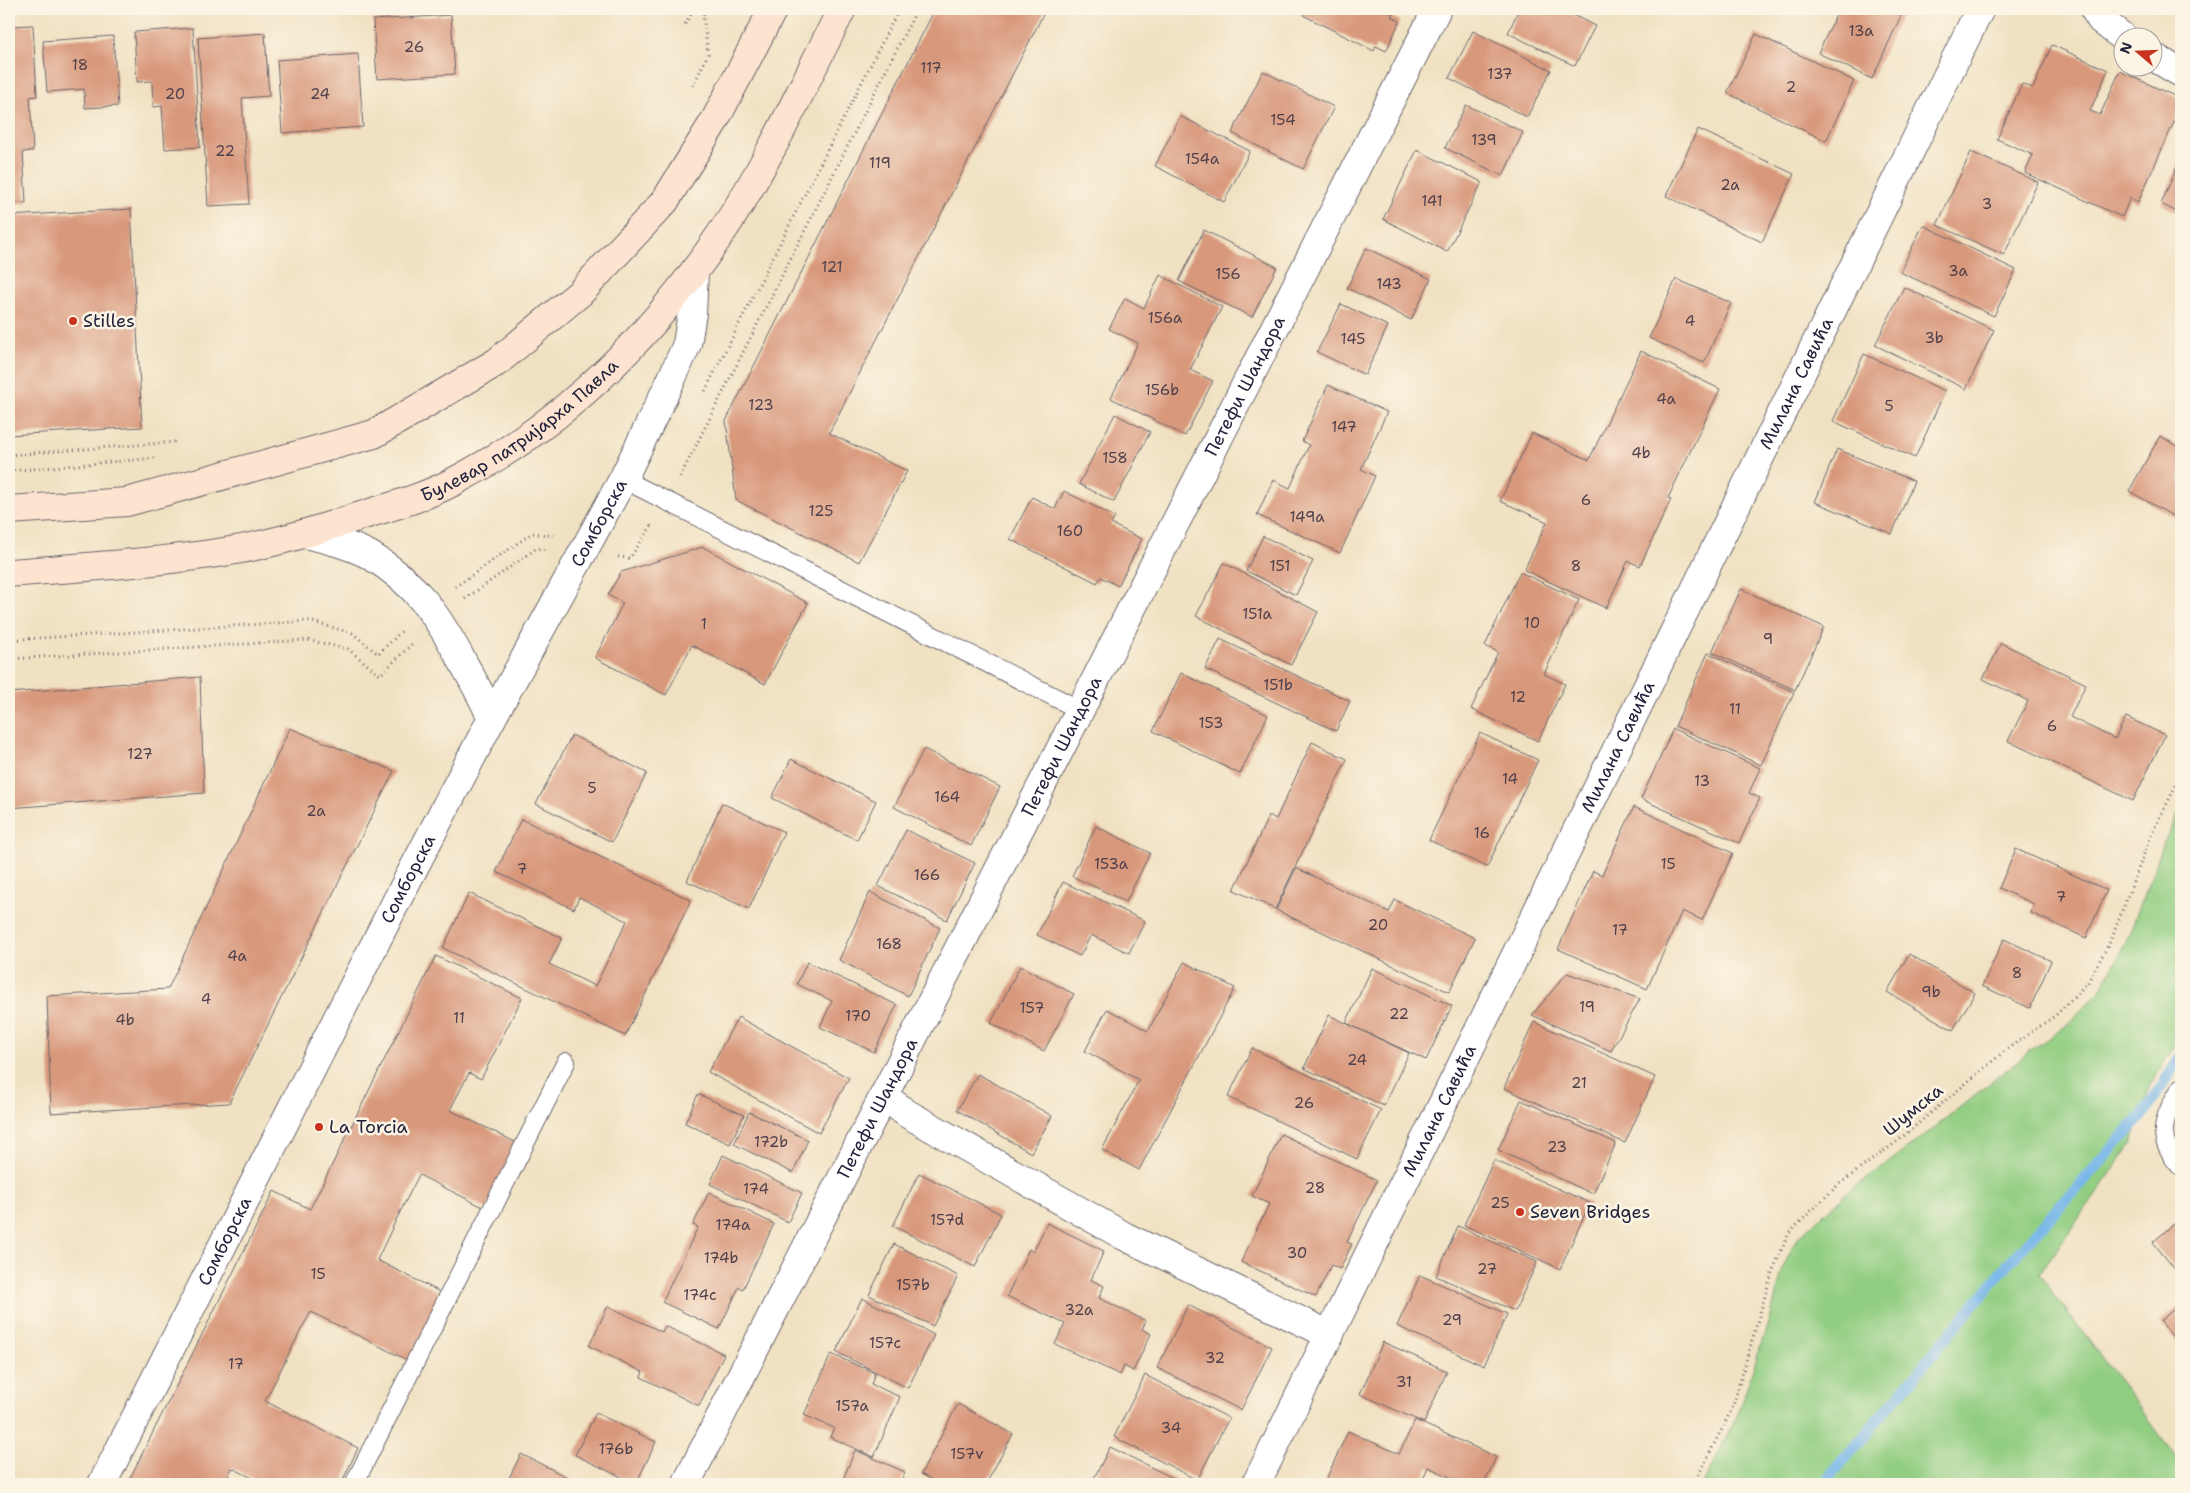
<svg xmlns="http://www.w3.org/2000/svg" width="2190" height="1493" font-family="'Shantell Sans',sans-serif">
	<rect width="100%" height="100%" fill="#fcf5e5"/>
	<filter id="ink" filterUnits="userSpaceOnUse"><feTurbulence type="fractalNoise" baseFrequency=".02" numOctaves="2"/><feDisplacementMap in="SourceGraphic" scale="10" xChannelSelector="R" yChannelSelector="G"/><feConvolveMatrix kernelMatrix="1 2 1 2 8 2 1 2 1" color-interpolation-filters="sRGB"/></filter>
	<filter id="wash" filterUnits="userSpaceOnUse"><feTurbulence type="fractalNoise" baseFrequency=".0096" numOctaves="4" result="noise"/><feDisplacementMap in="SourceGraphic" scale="20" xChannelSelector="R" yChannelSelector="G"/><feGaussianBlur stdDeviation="1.12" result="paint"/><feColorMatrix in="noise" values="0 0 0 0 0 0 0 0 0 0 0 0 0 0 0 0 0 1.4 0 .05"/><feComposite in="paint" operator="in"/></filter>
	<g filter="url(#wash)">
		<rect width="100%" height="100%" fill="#f0e1c2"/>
		<path fill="#92ce82" stroke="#5a785e" d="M2181 809V1035L2150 1085 2131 1145 2039 1274 2181 1463V1484H1703L1739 1412 1772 1311 1783 1268 1797 1238 1848 1192 1915 1143 2030 1051 2067 1025 2100 990 2127 939 2166 838Z"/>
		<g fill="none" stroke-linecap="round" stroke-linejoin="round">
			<path stroke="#74b5e9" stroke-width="11" d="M1824 1484 2008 1264 2144 1113 2181 1056"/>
		</g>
		<g id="blocks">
			<path fill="#d8987b" d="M935 9H1046L829 433 907 471 859 562 736 500 726 421Z
				M1306 9H1388L1387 11 1393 14 1391 16 1400 21 1386 51 1376 46 1374 51 1303 15Z
				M1519 9H1561L1595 26 1575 66 1508 33Z
				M1839 9H1904L1872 79 1818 53Z
				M451 15 455 74 377 79 373 20Z
				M33 25 37 96 30 97 33 151 23 152 26 203 9 204V26Z
				M193 28 200 147 165 149 162 106 153 107 152 81 137 82 134 32Z
				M1473 31 1551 70 1527 117 1449 78Z
				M265 33 269 96 242 98 249 204 208 206 198 38Z
				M1756 34 1854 81 1826 141 1727 93Z
				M113 36 118 106 85 108 84 89 47 92 43 41Z
				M2052 45 2108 70 2090 111 2100 115 2120 71 2181 99V107L2138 202 2130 198 2122 217 2025 173 2033 155 1997 139 2022 84 2033 88Z
				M358 54 363 127 282 133 277 60Z
				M1263 71 1334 107 1303 169 1232 133Z
				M1466 105 1523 132 1503 176 1445 148Z
				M1180 116 1250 151 1224 202 1155 166Z
				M1698 129 1794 174 1762 242 1666 196Z
				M1417 150 1482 182 1447 252 1383 219Z
				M1971 152 2038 182 2004 255 1937 225Z
				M2181 158V214L2161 204Z
				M131 209 142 427 9 435V216Z
				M1923 225 2016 270 1994 316 1900 272Z
				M1204 230 1277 267 1252 317 1179 281Z
				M1366 248 1431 279 1411 320 1347 288Z
				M1160 275 1222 307 1190 370 1213 381 1185 436 1111 398 1138 343 1109 329 1125 298 1144 308Z
				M1676 279 1731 303 1704 363 1649 338Z
				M1904 287 1994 330 1966 389 1875 345Z
				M1341 304 1388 326 1365 375 1317 352Z
				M1641 351 1720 389 1668 498 1671 499 1640 566 1628 561 1606 608 1524 570 1547 522 1500 501 1532 433 1589 460Z
				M1864 354 1945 391 1915 458 1833 421Z
				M1328 385 1387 412 1361 469 1375 476 1340 553 1257 515 1273 480 1290 488 1309 445 1302 441Z
				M1115 414 1150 432 1114 502 1079 484Z
				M2160 436 2181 448 2180 520 2129 491Z
				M1837 449 1914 481 1892 534 1815 502Z
				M1064 491 1115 517 1111 524 1142 539 1118 586 1101 577 1097 583 1010 539 1032 497 1055 509Z
				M1263 536 1313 561 1296 595 1246 571Z
				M703 547 808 603 765 684 692 645 666 695 595 658 623 603 608 595 621 572Z
				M1224 563 1318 612 1291 665 1196 616Z
				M1520 572 1579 600 1544 674 1565 684 1538 741 1471 709 1498 652 1485 646Z
				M1741 589 1824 627 1795 690 1712 652Z
				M1220 639 1350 701 1336 731 1205 669Z
				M2001 643 2086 684 2070 717 2115 739 2126 717 2165 735 2133 801 2008 741 2028 701 1983 679Z
				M1708 653 1794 692 1761 765 1675 726Z
				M1181 673 1268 715 1240 774 1153 731Z
				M200 677 204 793 9 808V693Z
				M290 728 394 771 229 1103 51 1113 47 996 168 989Z
				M1673 729 1760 768 1749 793 1760 798 1739 843 1641 799Z
				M1480 733 1538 760 1487 867 1429 840Z
				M572 735 647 773 612 842 536 804Z
				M1312 742 1347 759 1275 909 1234 890 1269 815 1276 819Z
				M924 749 1000 787 971 846 894 807Z
				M791 759 876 801 857 840 772 798Z
				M722 803 784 832 749 909 687 881Z
				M1634 807 1733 853 1702 920 1682 911 1647 989 1558 949 1593 871 1602 875Z
				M521 819 691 900 625 1036 443 948 469 893 562 938 549 964 595 986 627 921 579 897 574 909 496 872Z
				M1096 826 1150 853 1126 902 1072 876Z
				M906 830 975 863 947 920 878 886Z
				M2016 849 2107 890 2086 938 2031 913 2034 904 1999 888Z
				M1296 868 1389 912 1395 900 1475 938 1449 992 1276 910Z
				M1063 882 1145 921 1129 953 1091 935 1080 956 1037 935Z
				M870 892 940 928 908 996 839 960Z
				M2004 939 2051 961 2030 1008 1982 986Z
				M1909 954 1975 993 1953 1030 1887 992Z
				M436 956 522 998 481 1079 469 1073 450 1110 519 1144 487 1209 419 1175 396 1220 377 1260 444 1294 411 1362 311 1312 303 1326 265 1401 358 1448 341 1484H265L232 1468 224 1484H127L274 1191 310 1209Z
				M807 962 897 1005 874 1052 820 1027 832 1001 797 984Z
				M1184 962 1235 988 1139 1170 1102 1150 1139 1080 1085 1051 1107 1009 1148 1031Z
				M1020 966 1074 994 1044 1051 991 1023Z
				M1372 968 1452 1006 1426 1060 1346 1023Z
				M1567 973 1640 999 1611 1051 1532 1015Z
				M1329 1015 1409 1053 1384 1106 1304 1068Z
				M738 1017 849 1078 819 1133 708 1072Z
				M1534 1022 1655 1077 1625 1143 1504 1088Z
				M1252 1048 1381 1110 1357 1159 1228 1097Z
				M978 1074 1052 1116 1031 1153 957 1110Z
				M698 1094 744 1115 730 1144 685 1123Z
				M1521 1100 1616 1143 1593 1194 1498 1150Z
				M749 1112 808 1140 793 1173 734 1144Z
				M1281 1134 1377 1180 1347 1242 1352 1244 1340 1269 1331 1265 1316 1297 1241 1262 1269 1204 1252 1196Z
				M723 1155 802 1193 788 1222 710 1184Z
				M1494 1160 1590 1203 1560 1269 1464 1225Z
				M919 1173 1001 1214 975 1267 893 1226Z
				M709 1192 774 1224 743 1289 739 1287 719 1329 662 1302 698 1227 693 1225Z
				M2181 1218V1277L2153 1242Z
				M1047 1223 1104 1251 1091 1280 1104 1286 1099 1298 1146 1321 1142 1329 1151 1334 1133 1371 1124 1366 1120 1375 1055 1344 1065 1324 1007 1296 1029 1249 1033 1252Z
				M1458 1226 1537 1262 1515 1311 1436 1276Z
				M894 1244 958 1276 933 1326 869 1295Z
				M1420 1275 1507 1314 1484 1366 1397 1326Z
				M862 1298 934 1335 908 1388 836 1352Z
				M2181 1303V1347L2160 1321Z
				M1188 1305 1272 1347 1241 1410 1157 1368Z
				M608 1306 662 1332 665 1326 724 1354 699 1406 641 1377 643 1372 589 1346Z
				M1383 1342 1447 1371 1424 1423 1360 1394Z
				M831 1354 875 1373 871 1384 900 1397 874 1457 830 1437 834 1428 804 1415Z
				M1145 1375 1229 1418 1197 1480 1114 1437Z
				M958 1404 1013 1434 986 1484H939L921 1474Z
				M596 1413 656 1442 636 1484 575 1455Z
				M1415 1420 1496 1457 1484 1484H1465L1428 1467 1421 1484H1324L1348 1431 1399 1454Z
				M1110 1447 1185 1484H1091Z
				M855 1450 905 1472 900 1484H841Z
				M521 1454 581 1484H506Z"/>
		</g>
	</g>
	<g filter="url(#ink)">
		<use href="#blocks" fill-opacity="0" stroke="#6a656a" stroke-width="1"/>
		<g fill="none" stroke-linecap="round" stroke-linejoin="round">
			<g stroke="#6a656a" stroke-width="20">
				<path id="lane" d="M623 479 1080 710
					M2181 1088C2162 1117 2155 1140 2181 1167
					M354 1484 566 1062"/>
			</g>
			<g stroke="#6a656a" stroke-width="30">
				<g id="street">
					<path d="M2094 9 2101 20 2124 38"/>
					<path d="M2152 56 2181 73"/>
					<path d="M306 534C328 540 352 545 371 556 418 584 438 617 464 664 474 682 483 699 492 718"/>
					<path d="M884 1096 906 1113 1124 1236 1330 1335"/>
					<path id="s1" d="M102 1484 396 902 492 718 623 479 672 378 687 344 692 313 694 272"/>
					<path id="s2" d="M686 1484 1437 9"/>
					<path id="s3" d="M1256 1484 1980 9"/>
				</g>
			</g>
			<g stroke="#6a656a" stroke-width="30">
				<g id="secondary">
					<path d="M9 510 127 502 374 434 497 362 580 293 665 201 715 120 773 9"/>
					<path id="s4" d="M9 573C83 567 157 563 230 551 271 544 312 532 351 519 385 508 421 499 453 482 565 424 655 333 724 229 770 160 804 83 842 9"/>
				</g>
			</g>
			<path stroke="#6a656a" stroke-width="3" stroke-dasharray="1 4" stroke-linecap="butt" d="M685 24 694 9
				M693 86 708 54 703 15 706 9
				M705 391 899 9
				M9 455 175 442
				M9 471 155 458
				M680 477 917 9
				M618 557 630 558 652 525
				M455 587 532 533 554 536
				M465 599 537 548 547 550
				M9 640 309 621 352 633 378 654 404 629
				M9 659 307 640 348 649 380 675 414 642
				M1694 1484 1732 1409 1772 1272 1789 1233 1838 1185 1895 1143 2007 1049 2056 1015 2088 982 2111 940 2152 833 2181 776"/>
			<use href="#lane" stroke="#fff" stroke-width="18"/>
			<use href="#street" stroke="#fff" stroke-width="28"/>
			<use href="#secondary" stroke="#fde4d1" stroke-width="28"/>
		</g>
	</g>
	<g fill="#c8321e" stroke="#fcf5e5" stroke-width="2">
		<circle cx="73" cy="321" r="5"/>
		<circle cx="319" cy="1127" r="5"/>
		<circle cx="1520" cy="1212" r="5"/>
	</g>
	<g text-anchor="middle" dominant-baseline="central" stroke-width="5" stroke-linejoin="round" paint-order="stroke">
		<g font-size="15" fill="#50404b">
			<text x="1861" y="31">13a</text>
			<text x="414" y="47">26</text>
			<text x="80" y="65">18</text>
			<text x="931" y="68">117</text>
			<text x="1500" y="74">137</text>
			<text x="1791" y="87">2</text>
			<text x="175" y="94">20</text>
			<text x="320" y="94">24</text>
			<text x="1283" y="120">154</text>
			<text x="1484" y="140">139</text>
			<text x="225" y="151">22</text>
			<text x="1202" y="159">154a</text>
			<text x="880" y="163">119</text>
			<text x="1730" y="185">2a</text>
			<text x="1432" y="201">141</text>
			<text x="1987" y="204">3</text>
			<text x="832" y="267">121</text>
			<text x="1958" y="271">3a</text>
			<text x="1228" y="274">156</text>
			<text x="1389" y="284">143</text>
			<text x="1165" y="318">156a</text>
			<text x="1690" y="321">4</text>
			<text x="1934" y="338">3b</text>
			<text x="1353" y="339">145</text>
			<text x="1162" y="390">156b</text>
			<text x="1666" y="399">4a</text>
			<text x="761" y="405">123</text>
			<text x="1889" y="406">5</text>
			<text x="1344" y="427">147</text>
			<text x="1641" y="453">4b</text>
			<text x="1115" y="458">158</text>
			<text x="1586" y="500">6</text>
			<text x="821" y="511">125</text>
			<text x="1307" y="517">149a</text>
			<text x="1070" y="531">160</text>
			<text x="1280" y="566">151</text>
			<text x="1576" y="566">8</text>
			<text x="1257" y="614">151a</text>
			<text x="1532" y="623">10</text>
			<text x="704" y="624">1</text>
			<text x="1768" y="639">9</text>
			<text x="1278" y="685">151b</text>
			<text x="1518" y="697">12</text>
			<text x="1735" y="709">11</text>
			<text x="1211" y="723">153</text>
			<text x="2052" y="726">6</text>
			<text x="140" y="754">127</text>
			<text x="1510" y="779">14</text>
			<text x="1702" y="781">13</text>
			<text x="592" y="788">5</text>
			<text x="947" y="797">164</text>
			<text x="316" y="811">2a</text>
			<text x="1482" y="833">16</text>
			<text x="1111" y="864">153a</text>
			<text x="1668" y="864">15</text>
			<text x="522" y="869">7</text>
			<text x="927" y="875">166</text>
			<text x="2061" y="897">7</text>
			<text x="1378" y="925">20</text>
			<text x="1620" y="930">17</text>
			<text x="889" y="944">168</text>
			<text x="237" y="956">4a</text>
			<text x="2017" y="973">8</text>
			<text x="1931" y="992">9b</text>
			<text x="206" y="999">4</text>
			<text x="1587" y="1007">19</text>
			<text x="1032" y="1008">157</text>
			<text x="1399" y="1014">22</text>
			<text x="858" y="1016">170</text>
			<text x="459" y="1018">11</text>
			<text x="125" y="1020">4b</text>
			<text x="1357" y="1060">24</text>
			<text x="1579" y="1083">21</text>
			<text x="1304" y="1103">26</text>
			<text x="771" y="1142">172b</text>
			<text x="1557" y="1147">23</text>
			<text x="1315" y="1188">28</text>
			<text x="756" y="1189">174</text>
			<text x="1500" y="1203">25</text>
			<text x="947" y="1220">157d</text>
			<text x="733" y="1225">174a</text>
			<text x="1297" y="1253">30</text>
			<text x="721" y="1258">174b</text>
			<text x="1487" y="1269">27</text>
			<text x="318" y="1274">15</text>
			<text x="913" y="1285">157b</text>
			<text x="700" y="1295">174c</text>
			<text x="1079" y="1310">32a</text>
			<text x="1452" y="1320">29</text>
			<text x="885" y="1343">157c</text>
			<text x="1215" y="1358">32</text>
			<text x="236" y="1364">17</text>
			<text x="1404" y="1382">31</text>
			<text x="852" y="1406">157a</text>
			<text x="1171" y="1428">34</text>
			<text x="616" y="1449">176b</text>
			<text x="967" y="1454">157v</text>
		</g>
		<g font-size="18" fill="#22223b" stroke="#fcf5e5" text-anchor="start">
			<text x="83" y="321">Stilles</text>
			<text x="329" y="1127">La Torcia</text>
			<text x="1530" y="1212">Seven Bridges</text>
		</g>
		<g font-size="18" fill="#22223b" stroke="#fcf5e5">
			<text stroke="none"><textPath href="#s3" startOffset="1226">Милана Савића</textPath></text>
			<text stroke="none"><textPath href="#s2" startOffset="1232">Петефи Шандора</textPath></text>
			<text stroke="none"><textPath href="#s4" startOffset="540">Булевар патријарха Павла</textPath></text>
			<text stroke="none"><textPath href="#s1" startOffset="1082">Сомборска</textPath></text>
			<text stroke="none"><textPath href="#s2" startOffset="828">Петефи Шандора</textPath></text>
			<text stroke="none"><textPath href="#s3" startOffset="821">Милана Савића</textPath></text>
			<text stroke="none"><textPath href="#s1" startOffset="678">Сомборска</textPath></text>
			<text stroke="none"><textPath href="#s2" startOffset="422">Петефи Шандора</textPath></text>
			<text stroke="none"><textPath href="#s3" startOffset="416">Милана Савића</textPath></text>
			<text transform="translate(1913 1110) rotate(-39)">Шумска</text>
			<text stroke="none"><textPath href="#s1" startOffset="272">Сомборска</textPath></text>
		</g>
	</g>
	<rect width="2190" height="1493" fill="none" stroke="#fcf5e5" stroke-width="30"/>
	<g transform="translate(2138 52) rotate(289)"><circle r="24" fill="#fcf5e5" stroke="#a5a1a1"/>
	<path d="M0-4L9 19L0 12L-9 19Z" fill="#c8321e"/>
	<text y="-8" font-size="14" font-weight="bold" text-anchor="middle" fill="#22223b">N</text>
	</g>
</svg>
